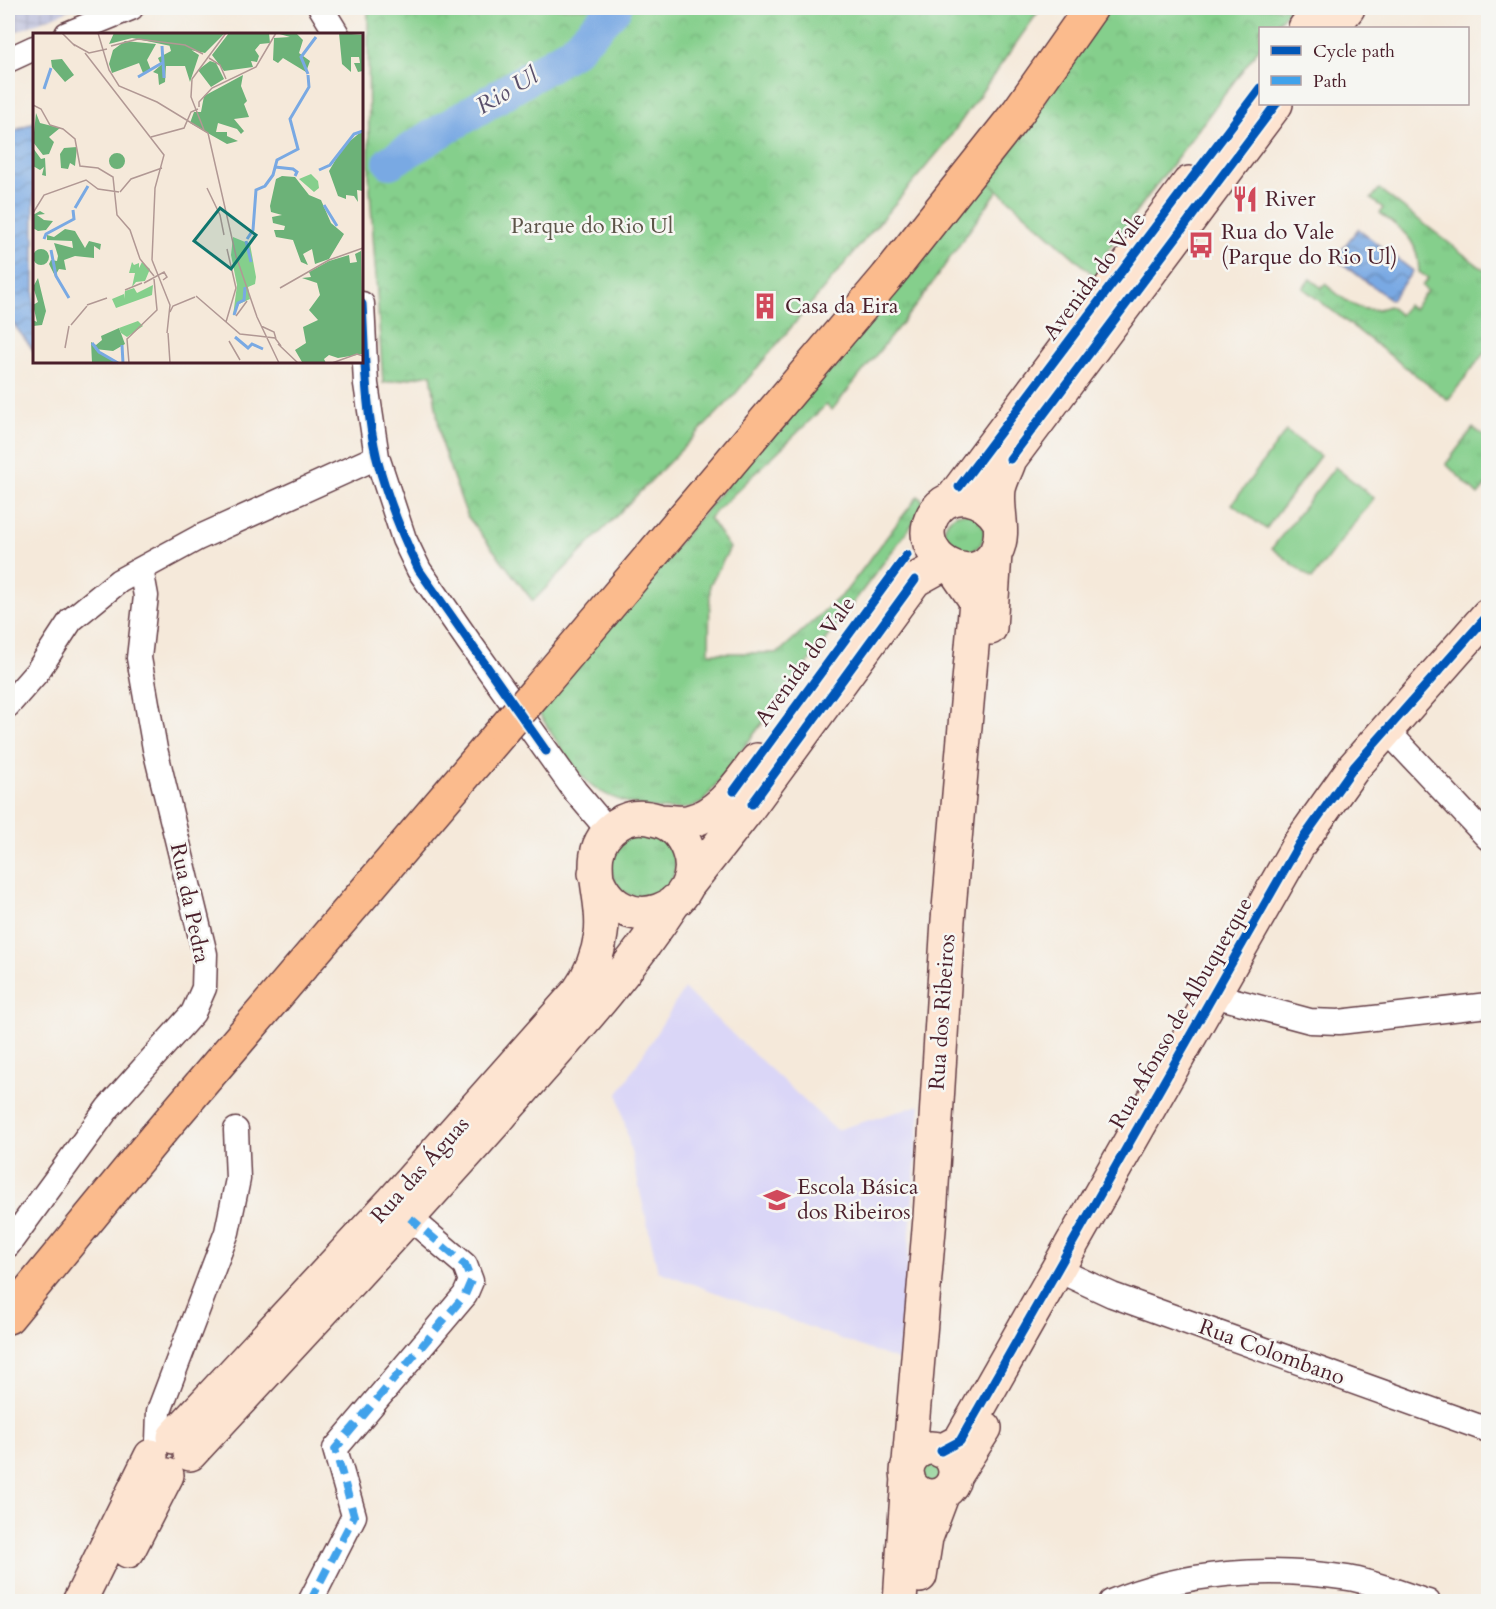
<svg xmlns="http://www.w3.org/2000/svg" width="1496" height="1609" font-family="Cardo,serif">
	<defs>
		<pattern id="industrial-grid" width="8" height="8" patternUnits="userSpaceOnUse" patternTransform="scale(1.5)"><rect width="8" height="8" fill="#c0c2dd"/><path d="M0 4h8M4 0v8" fill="none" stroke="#a6a6be"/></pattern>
		<pattern id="grass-tufts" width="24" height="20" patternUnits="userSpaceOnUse" patternTransform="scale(1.5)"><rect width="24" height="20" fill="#85cf8c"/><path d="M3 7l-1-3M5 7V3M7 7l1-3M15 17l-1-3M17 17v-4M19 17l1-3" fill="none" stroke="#74b179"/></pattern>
		<pattern id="park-crowns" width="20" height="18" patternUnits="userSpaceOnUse" patternTransform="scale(1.5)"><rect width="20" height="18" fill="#85cf8c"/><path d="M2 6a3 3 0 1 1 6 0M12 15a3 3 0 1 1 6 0" fill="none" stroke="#74b179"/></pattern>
		<pattern id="water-waves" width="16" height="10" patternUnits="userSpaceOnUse" patternTransform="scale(1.5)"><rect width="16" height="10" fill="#79a9e3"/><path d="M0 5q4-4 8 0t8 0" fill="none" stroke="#6589b8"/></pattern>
	</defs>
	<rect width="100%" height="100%" fill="#f6f6f2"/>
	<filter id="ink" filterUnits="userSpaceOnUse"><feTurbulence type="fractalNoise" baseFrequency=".0167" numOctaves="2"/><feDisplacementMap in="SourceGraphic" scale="12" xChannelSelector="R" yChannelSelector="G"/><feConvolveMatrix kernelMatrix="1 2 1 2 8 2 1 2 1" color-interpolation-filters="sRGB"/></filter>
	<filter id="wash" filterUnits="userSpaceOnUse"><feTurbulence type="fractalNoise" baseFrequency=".008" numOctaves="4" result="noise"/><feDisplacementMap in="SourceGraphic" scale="24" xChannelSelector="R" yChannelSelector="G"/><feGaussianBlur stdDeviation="1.35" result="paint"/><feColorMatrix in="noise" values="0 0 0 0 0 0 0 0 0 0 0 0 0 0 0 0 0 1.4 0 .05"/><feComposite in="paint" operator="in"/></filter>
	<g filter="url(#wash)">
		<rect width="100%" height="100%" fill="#f5e9da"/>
		<path fill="#dad6f7" d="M684 989 836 1130 920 1105 900 1361 658 1271 618 1094Z"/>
		<path fill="url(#industrial-grid)" d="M8 8H74L8 35Z"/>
		<path fill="url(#grass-tufts)" stroke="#68775c" stroke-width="1.5" d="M983 177 998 190 921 299 832 410 826 405 709 518 730 548 710 585 709 653H778L846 591 918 496 927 505 702 803C695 805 687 809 679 809 652 811 611 802 590 784 569 765 554 736 538 712Z
			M1379 189 1488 273V348L1448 400 1303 288 1310 279 1322 288 1325 284C1346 301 1361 317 1389 306L1400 315 1407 305 1413 309 1427 291 1422 286 1428 278 1419 272C1418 238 1404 232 1380 213L1383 208 1371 199Z
			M1473 428 1488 439V483L1478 495 1446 464Z
			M944 533a20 20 0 1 1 40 0a20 20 0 1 1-40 0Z
			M611 866a32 32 0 1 1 64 0a32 32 0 1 1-64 0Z
			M920 1472a11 11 0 1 1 22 0a11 11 0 1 1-22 0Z"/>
		<path fill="url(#park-crowns)" stroke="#68775c" stroke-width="1.5" d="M368 8H1041L945 144 731 399 533 601 467 516 442 446 431 374 383 383 369 176Z
			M1109 8H1290L1274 28H1260V47L1107 251 1109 265 1098 279 988 181Z"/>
		<path fill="#85cf8c" stroke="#68775c" stroke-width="1.5" d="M1286 431 1320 456 1266 529 1232 504Z
			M1335 467 1374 498 1312 579 1272 548Z"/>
		<path fill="url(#water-waves)" stroke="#626487" stroke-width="1.5" d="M34 122V351L8 317V134Z
			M1358 229 1413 271 1391 300 1335 258Z"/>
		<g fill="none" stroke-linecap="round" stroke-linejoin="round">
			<path stroke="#79a9e3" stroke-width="34" d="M390 162 573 51 615 8"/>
		</g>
	</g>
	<g filter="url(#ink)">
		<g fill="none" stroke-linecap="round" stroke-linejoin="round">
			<g stroke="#643d45" stroke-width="27">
				<path id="street" d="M321 8 337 34
					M67 34 131 8
					M8 60 34 48
					M362 304 366 384 377 457 404 539 419 570 469 642 575 791 609 831
					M8 705 37 672 71 620 119 581 198 538 377 457
					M1396 740 1488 838
					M1213 995 1310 1021 1339 1022 1488 1005
					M8 1245 108 1108 193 1013 204 988 205 954 155 749 139 658 146 596 141 569
					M1058 1270 1112 1295 1488 1430
					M158 1441 159 1411 227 1232 238 1179 236 1130
					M310 1602 354 1516 335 1449 465 1295 471 1281 465 1265 410 1218
					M1111 1602C1184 1571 1270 1566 1348 1578 1374 1582 1402 1594 1428 1602"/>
			</g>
			<g stroke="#643d45" stroke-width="36">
				<path id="secondary" d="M1305 28 1321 8
					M1332 28 1348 8
					M952 499 1189 183
					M999 521C985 497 950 486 933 515 910 555 973 593 996 552 1006 533 996 510 999 489 1001 479 1007 469 1010 459L1276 104
					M990 628 995 554
					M662 821C671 821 683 824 691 821 721 813 739 783 757 760
					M687 886 747 810 915 580 944 564
					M174 1437 393 1201 578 992C591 974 598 956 601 934 607 895 577 851 618 824 630 816 644 816 657 820 673 824 683 836 688 850 710 907 619 947 595 873
					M907 1472a24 24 0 1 1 48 0a24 24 0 1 1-48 0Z
					M941 1451 960 1441 1299 844 1354 767 1488 615
					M190 1454C294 1342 399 1230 500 1116 561 1046 624 979 675 901
					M909 1462 930 1218 948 920 976 601 954 569
					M955 1475 985 1428
					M128 1551 167 1475
					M920 1576 926 1538 943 1493
					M79 1602 151 1456
					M900 1602 908 1477"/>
			</g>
			<g stroke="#643d45" stroke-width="36">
				<path id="highway" d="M536 692 887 277 1018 112 1091 8
					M8 1317 155 1138 504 729"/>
			</g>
			<use href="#street" stroke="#fff" stroke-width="24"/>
			<use href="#secondary" stroke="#fde4d1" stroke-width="33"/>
			<use href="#highway" stroke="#fbbb8d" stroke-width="33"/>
			<g stroke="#643d45" stroke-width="36" stroke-linecap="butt">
				<path id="highway-bridge" d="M504 729 536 692"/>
			</g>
			<use href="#highway-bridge" stroke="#fbbb8d" stroke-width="33"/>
			<path stroke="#40a2eb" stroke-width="8" stroke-dasharray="15 8" stroke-linecap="butt" d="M310 1602 354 1516 335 1449 465 1295 471 1281 465 1265 410 1218"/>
			<g stroke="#f6f6f2" stroke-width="13">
				<path id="cycleway" d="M362 304C365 355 365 409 377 459 387 497 402 535 419 570L546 751
					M1010 459 1276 104
					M959 487 1260 88
					M734 791 907 555
					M752 804 915 580
					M941 1451 960 1441 1299 844 1354 767 1488 615"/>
			</g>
			<use href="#cycleway" stroke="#0057b8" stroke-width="9"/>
		</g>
	</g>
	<defs>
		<g id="restaurant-bare" transform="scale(2.07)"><path d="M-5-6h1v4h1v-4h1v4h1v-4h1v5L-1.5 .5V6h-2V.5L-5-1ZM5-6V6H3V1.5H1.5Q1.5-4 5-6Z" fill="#d1495b" stroke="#f6f6f2" stroke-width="2.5" paint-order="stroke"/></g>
		<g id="bus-bare" transform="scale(2.07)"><path d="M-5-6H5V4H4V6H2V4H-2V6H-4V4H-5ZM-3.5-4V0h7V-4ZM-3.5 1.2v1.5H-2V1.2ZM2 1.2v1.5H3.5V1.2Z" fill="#d1495b" stroke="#f6f6f2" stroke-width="2.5" paint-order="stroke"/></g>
		<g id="building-bare" transform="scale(2.07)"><path d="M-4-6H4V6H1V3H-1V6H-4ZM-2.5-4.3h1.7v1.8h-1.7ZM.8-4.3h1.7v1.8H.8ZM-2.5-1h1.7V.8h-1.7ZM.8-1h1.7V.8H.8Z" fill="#d1495b" stroke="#f6f6f2" stroke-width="2.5" paint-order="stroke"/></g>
		<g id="school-bare" transform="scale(2.07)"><path d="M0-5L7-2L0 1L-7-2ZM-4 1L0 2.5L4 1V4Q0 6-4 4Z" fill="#d1495b" stroke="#f6f6f2" stroke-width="2.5" paint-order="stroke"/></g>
	</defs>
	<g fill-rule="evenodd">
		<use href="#restaurant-bare" x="1245" y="199"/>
		<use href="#bus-bare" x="1201" y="245"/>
		<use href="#building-bare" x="765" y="306"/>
		<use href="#school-bare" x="777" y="1200"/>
	</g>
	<g text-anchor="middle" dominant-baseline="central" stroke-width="5" stroke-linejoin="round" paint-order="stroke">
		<g font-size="22" fill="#4a1f2b" stroke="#f6f6f2" text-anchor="start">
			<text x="1265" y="199">River</text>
			<text x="1221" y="232">Rua do Vale<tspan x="1221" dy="25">(Parque do Rio Ul)</tspan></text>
			<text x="785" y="306">Casa da Eira</text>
			<text x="797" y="1187">Escola Básica<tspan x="797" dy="25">dos Ribeiros</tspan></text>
		</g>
		<g font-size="22" fill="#5c5448" stroke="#f6f6f2">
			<text x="592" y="226">Parque do Rio Ul</text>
		</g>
		<g font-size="22" fill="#4a1f2b" stroke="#f6f6f2">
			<text transform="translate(1094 276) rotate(-53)">Avenida do Vale</text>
			<text transform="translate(805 661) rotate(-54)">Avenida do Vale</text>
			<text transform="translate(190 903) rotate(78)">Rua da Pedra</text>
			<text transform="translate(942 1012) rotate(-86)">Rua dos Ribeiros</text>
			<text transform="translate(1181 1013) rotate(-60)">Rua Afonso de Albuquerque</text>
			<text transform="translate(420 1170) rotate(-48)">Rua das Águas</text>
			<text transform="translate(1272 1352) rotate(20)">Rua Colombano</text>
		</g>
		<g font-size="24" font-style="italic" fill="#5a4f6b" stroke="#f6f6f2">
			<text transform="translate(507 91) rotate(-31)">Rio Ul</text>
		</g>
	</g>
	<g transform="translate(33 33)">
		<rect width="330" height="330" fill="#f5e9da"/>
		<path d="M99 229 101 232 106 230V235L109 229 117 236 112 248 103 249 99 254 102 240H96Z" fill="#85cf8c"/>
		<path d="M81 0H192L172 20 99 5 76 11ZM196 0H236L237 10 227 11 222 17 226 23 224 29 218 28 220 34 191 38 179 22ZM243 0H263L270 7 266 20 277 28 273 39 250 25 245 30 240 27 241 5 257 4ZM306 0 330 2V38L325 39 321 30H327L326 24H318V39L309 31ZM92 8 123 11 114 27 118 37 110 40 106 30 79 40 76 31 80 17ZM136 11 152 13 166 22 157 49 152 33H133L132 49 126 52 125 41 120 39 128 32 125 25 138 18ZM29 26 41 42 32 49 19 34 18 27ZM177 28 183 30 191 46 178 54 165 37ZM210 42 208 53 214 68 211 71 216 84 201 86 216 104 211 98 208 101 204 96 185 90 183 99H194V103L205 108 194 111 157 90 161 79H168L171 63ZM3 80 7 90 27 95 16 104 21 109 16 121 10 122 0 109ZM330 97V158L324 157 325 169 321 163 313 162V166L305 163 296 138 310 114ZM44 114 42 133 37 130 35 136 28 135 27 121 31 115ZM0 115 8 126 12 125 13 143 9 142 11 134 7 137 0 133ZM76 128a8 8 0 1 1 16 0a8 8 0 1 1-16 0ZM249 143 262 144 276 162 288 167 298 190 311 201 296 226 282 231 279 216 270 221 275 232 268 229 260 207 243 204 241 197H251L252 193 240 190 239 184 249 182 238 179 237 173 243 146ZM7 178 12 181 4 182 11 187 20 188 13 197 5 198 0 195V182ZM32 196 42 198 52 215 56 208 68 211 67 217 61 213V225L42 223 31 227 33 237 26 236 22 243 16 231 18 227 24 228 25 223 21 210 40 215 39 208 14 207V202L21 204ZM0 224a8 8 0 1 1 16 0a8 8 0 1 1-16 0ZM328 218 330 321 305 325 296 322 291 326 293 330 269 329 262 317 273 310 270 294 285 287 276 277 287 262 284 250 269 245 278 244 276 239 296 228 316 222 317 230 324 229 322 221ZM5 245 13 278 9 292 0 293V287L4 289 0 272 5 269 0 254ZM86 295 92 311 80 318 62 316 83 330H59L58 309 63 312 69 307 68 303Z" fill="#6cb278"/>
		<path d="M105 288 110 293 107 295 94 304 88 300 86 295Z" fill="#85cf8c"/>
		<path d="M200 204 217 211 223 244 222 251 215 254 217 266 206 271 200 283 204 252 198 222Z" fill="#85cf8c"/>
		<path d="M278 141 285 148 286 155 281 159 266 146ZM120 252 119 262 83 275 79 266 91 261V266L92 258 101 255 104 260Z" fill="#85cf8c"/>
		<path fill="none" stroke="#79a9e3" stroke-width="3" d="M129 13 131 45M275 41 268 24 283 4M105 44 129 30M11 56 18 35M242 134 260 136 264 139 262 143M286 137 297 132 321 101 330 98M291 172 304 193M42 175 55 153M11 206 13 201 41 186 40 177M214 206 220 197 223 157 232 153 240 142 244 127 265 116 257 86 276 54 275 42M213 208 218 229M18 217 23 243 36 265M201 282 205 270 211 267 212 254M202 304 215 315 219 311 230 316M59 310 66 319 85 330M89 312 90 330"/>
		<path fill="none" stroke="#b19894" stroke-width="1.5" d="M29 0 42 13M65 0 76 37 86 53 124 69 175 100 203 223 224 284 246 330M40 11 56 20 74 16M78 13 105 6 152 12 170 21M52 20 131 122 122 155 119 227M176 25 187 32 193 46M0 72 8 76 17 92 30 96 42 106 47 133 65 135 80 144 84 182 97 197 107 226 121 243M166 74V69L179 55 223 34 243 0M171 97 158 64 159 46 193 0M118 104 151 95 158 79 165 76M174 155 187 182M87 159 98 146 129 135M0 180 11 162 53 147 65 156 86 159M187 182 191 202M119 227 137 272 134 300M111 250 131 239 134 244 130 247M247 255 296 227 330 215M92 257 109 250M163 263 207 301 242 305 248 313M54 272 74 265M137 279 140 273 162 264M203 283 214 268M193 289 203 255 194 216M38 292 54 273M228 293 241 299 243 306M135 300 137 330M196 308 207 327M245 311 265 330M32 315 36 293M96 330 94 306 124 277 121 246M299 330 324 321 330 323"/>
		<path fill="#0f766e" fill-opacity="0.15" stroke="#0f766e" stroke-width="3" d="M187 175 223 202 198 236 161 208Z"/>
		<rect width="330" height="330" fill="none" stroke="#4a1f2b" stroke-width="3"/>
	</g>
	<rect width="1496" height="1609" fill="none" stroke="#f6f6f2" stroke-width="30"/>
	<rect x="1259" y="27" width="210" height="78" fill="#f6f6f2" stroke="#b1a0a2" stroke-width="1.5"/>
	<rect x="1271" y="46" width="30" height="9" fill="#0057b8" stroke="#b1a0a2" stroke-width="1.5"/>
	<text x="1313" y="57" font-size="18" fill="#4a1f2b">Cycle path</text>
	<rect x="1271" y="76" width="30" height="9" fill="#40a2eb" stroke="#b1a0a2" stroke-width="1.5"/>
	<text x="1313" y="87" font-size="18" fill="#4a1f2b">Path</text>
</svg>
